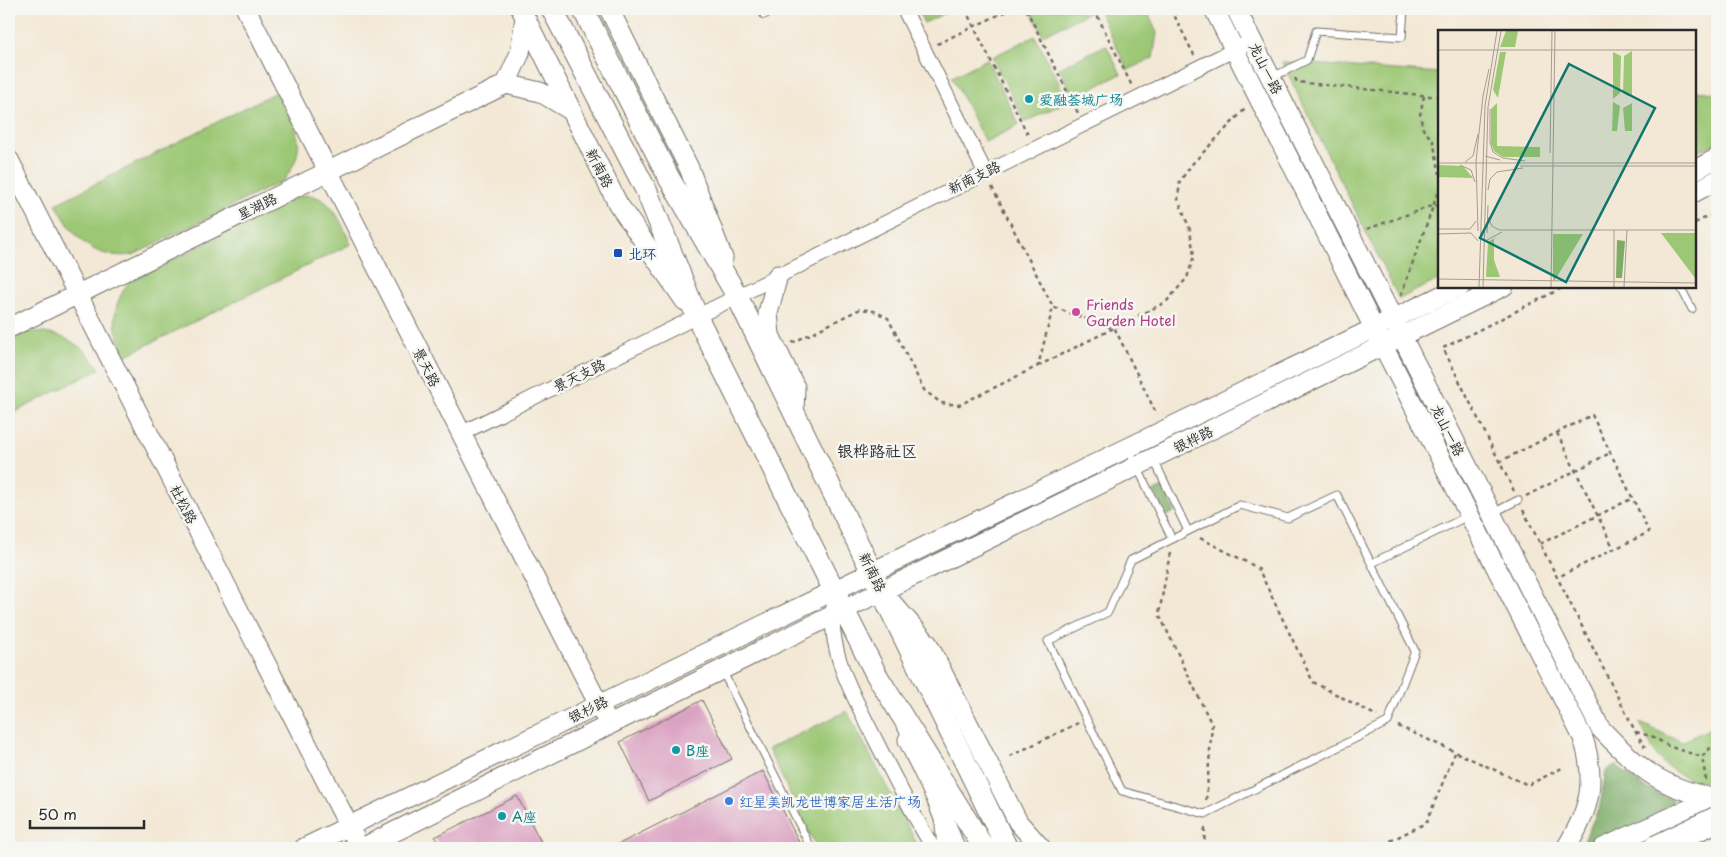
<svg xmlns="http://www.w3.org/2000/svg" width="1726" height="857" font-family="'Playpen Sans','LXGW WenKai TC',sans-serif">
	<rect width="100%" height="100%" fill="#f6f6f2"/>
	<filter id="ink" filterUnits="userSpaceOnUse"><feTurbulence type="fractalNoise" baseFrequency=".02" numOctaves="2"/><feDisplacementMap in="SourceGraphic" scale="10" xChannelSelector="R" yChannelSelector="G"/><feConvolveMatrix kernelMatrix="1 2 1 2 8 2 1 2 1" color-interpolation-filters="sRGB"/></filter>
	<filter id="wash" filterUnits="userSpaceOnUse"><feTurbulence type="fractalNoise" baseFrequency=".0096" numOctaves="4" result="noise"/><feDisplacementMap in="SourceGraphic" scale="20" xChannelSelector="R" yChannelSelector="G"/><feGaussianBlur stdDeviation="1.12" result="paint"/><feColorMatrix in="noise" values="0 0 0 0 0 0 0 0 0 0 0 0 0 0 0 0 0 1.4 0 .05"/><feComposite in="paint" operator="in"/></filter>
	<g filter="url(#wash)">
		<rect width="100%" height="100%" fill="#f3e8d5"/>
		<path fill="#9cc774" stroke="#647950" d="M917 9H954L924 23Z
			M1030 9H1089L1090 12 1043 35Z
			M1098 9H1146L1157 33 1153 58 1128 70Z
			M1035 36 1068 101 1025 122 992 57Z
			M1106 45 1121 74 1074 98 1059 68Z
			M987 59 1019 125 985 142 952 77Z
			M1282 62 1440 73V279L1399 299Z
			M1695 91 1717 93V142L1695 153Z
			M276 92C295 128 311 143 284 180L133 255C91 260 75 238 56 204Z
			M308 195C334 198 341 224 351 244L125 356C113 326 109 310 129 282L297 197Z
			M9 248 14 259 9 312Z
			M27 332C61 332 81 342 100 369L9 415V341Z
			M847 711 919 848H817L768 749Z
			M1640 723 1682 742 1717 725V781C1696 784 1669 773 1656 755 1650 745 1645 733 1640 723Z"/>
		<path fill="#7dac66" stroke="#546c48" d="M1163 487 1175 512 1166 516 1154 491Z
			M1616 765 1644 787 1673 800 1672 810 1591 847 1583 843 1600 805 1606 771Z"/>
		<g id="blocks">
			<path fill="#dba3c2" d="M702 700 732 759 649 801 620 742Z
				M763 771 802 848H611Z
				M517 796 544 848H440L435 837Z"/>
		</g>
	</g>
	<g filter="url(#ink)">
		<use href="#blocks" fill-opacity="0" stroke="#716d66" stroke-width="1"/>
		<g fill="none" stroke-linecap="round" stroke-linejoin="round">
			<g stroke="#716d66" stroke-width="9">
				<path id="lane" d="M761 9 764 15 776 9
					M1271 78 1307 60 1316 31 1402 37 1404 9
					M1680 286 1692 309
					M1128 448 1172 539
					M1154 460 1188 531
					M1337 495 1415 651 1388 722 1205 814 1122 791 1048 641 1108 612 1131 560 1240 505 1288 518Z
					M1493 513 1518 500
					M1372 563 1468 516
					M722 670 811 848
					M939 826 941 848"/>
			</g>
			<g stroke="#716d66" stroke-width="16">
				<path id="street" d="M904 9 985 172
					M460 434 1252 41
					M833 608C829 657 855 698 876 741 894 777 912 813 933 848"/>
			</g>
			<g stroke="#716d66" stroke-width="21">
				<path id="secondary" d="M246 9 604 715
					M521 9 618 204 685 301
					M609 9 689 168 723 258
					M1214 9 1374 328 1583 738C1597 781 1590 810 1566 848
					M1236 9 1600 728C1637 767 1659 787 1713 798
					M506 84 540 92 572 111
					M506 84 520 53 525 17
					M9 160 354 836
					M1695 170 1717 158
					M1695 192 1717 180
					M778 275 768 313 770 335 795 387 794 412
					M9 328 506 84
					M892 603 928 644 1018 822 1041 848
					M908 740 936 798 955 848
					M304 848 1461 286
					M362 848 609 725 1504 286
					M1603 848 1716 797"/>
			</g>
			<g stroke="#716d66" stroke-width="23">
				<path id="primary" d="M552 9 647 192 697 317 876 674 984 848
					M583 9 669 178 737 296 1007 848"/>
			</g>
			<path stroke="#716d66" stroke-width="2.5" stroke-dasharray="4 4" stroke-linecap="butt" d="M965 9 1029 137
				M1026 9 1078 113
				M1094 9 1132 86
				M1171 9 1194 55
				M937 44 1011 9
				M1295 78 1297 82 1440 97
				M1424 96 1420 115 1423 129 1433 141 1440 174
				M992 187 1053 307 1115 329 1157 415
				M1695 223 1717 212
				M1367 229 1434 205 1440 207
				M1401 295 1440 187
				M792 343 860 309 874 311 888 318 924 390 941 403 959 405 1038 366 1053 307
				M1038 366 1166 302 1187 278 1194 256 1190 230 1178 199 1180 181 1193 163 1245 109
				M1557 433 1614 549
				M1499 462 1592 415 1649 532 1558 577
				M1514 491 1443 348 1566 286
				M1526 496 1610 453
				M1523 510 1635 731 1645 747
				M1200 538 1258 568 1313 682 1377 716
				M1540 544 1633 498
				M1170 553 1159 614 1212 725 1206 802
				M1398 726 1528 785 1564 767
				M1636 732 1654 737 1668 746 1702 757
				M1010 756 1078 723
				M1706 780 1702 757 1712 746H1717
				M1204 848 1205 825
				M1376 848 1426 823 1455 753"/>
			<use href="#lane" stroke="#fff" stroke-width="7"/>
			<use href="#street" stroke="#fff" stroke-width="14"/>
			<use href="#secondary" stroke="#fff" stroke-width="19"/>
			<use href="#primary" stroke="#fff" stroke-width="21"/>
			<g stroke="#716d66" stroke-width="27" stroke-linecap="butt">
				<path id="highway-bridge" d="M1656 848 1717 819"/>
			</g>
			<use href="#highway-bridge" stroke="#fff" stroke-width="25"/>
		</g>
	</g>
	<g fill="#0f9aa8" stroke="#f6f6f2" stroke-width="2">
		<circle cx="1029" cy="99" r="5"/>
		<circle cx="676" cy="750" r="5"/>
		<circle cx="502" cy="816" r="5"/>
	</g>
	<rect fill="#1a4fb4" stroke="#f6f6f2" stroke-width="2" x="613" y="248" width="10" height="10" rx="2.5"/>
	<circle fill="#d1479c" stroke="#f6f6f2" stroke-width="2" cx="1076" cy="312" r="5"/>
	<circle fill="#3f7fe0" stroke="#f6f6f2" stroke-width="2" cx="729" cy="801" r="5"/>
	<g text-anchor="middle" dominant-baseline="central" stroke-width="5" stroke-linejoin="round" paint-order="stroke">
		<g font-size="14" fill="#2b2b2b" stroke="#f6f6f2">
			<text transform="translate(1266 68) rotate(63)">龙山一路</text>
			<text transform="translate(600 168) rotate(63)">新南路</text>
			<text transform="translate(974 177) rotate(-26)">新南支路</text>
			<text transform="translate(257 206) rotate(-26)">星湖路</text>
			<text transform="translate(427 367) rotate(63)">景天路</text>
			<text transform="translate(579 375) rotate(-26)">景天支路</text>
			<text transform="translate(1448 430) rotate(63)">龙山一路</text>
			<text transform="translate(1193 439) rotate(-26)">银桦路</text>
			<text transform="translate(184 504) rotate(63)">杜松路</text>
			<text transform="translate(873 572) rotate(64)">新南路</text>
			<text transform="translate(588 709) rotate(-26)">银杉路</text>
		</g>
		<g font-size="14" fill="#0d838f" stroke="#f6f6f2" text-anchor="start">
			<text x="1039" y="99">爱融荟城广场</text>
			<text x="686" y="750">B座</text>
			<text x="512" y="816">A座</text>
		</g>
		<g font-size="14" fill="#164399" stroke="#f6f6f2" text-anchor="start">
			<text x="628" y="253">北环</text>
		</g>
		<g font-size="14" fill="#b23c85" stroke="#f6f6f2" text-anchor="start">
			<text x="1086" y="304">Friends<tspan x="1086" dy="16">Garden Hotel</tspan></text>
		</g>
		<g font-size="14" fill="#366cbe" stroke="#f6f6f2" text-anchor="start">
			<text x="739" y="801">红星美凯龙世博家居生活广场</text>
		</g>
		<g font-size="16" fill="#2b2b2b" stroke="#f6f6f2">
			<text x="877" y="450">银桦路社区</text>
		</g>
	</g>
	<g transform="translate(1438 30)">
		<rect width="258" height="258" fill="#f3e8d5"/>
		<path d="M68 1H80L77 17H62ZM194 21V66H190L185 63 186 26ZM62 22H68L60 68 55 60ZM175 22 183 26 182 63 175 69ZM175 72 182 76 179 101H174ZM59 73V116L102 117V127H65L56 121 53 113V79ZM194 73V101H187L185 78ZM0 135 25 136 35 148 0 147ZM223 203H257V248ZM115 204H145L117 250H115ZM60 206 56 209V230L62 247H48L50 212Z" fill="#9cc774"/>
		<path d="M179 210 187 211 184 248H178Z" fill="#7dac66"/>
		<path fill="none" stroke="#a39c91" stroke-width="1" d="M0 20H258M52 79V112L55 122 65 128 87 131M112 123 114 1M47 126 62 130M27 132 35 126 40 104M0 133H258M22 135 33 140 37 152M82 136H258M50 160 52 149 59 142 85 138M50 187 54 196 61 200H258M0 199H32L38 191M176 200V257M40 201 38 131 45 66 51 39M49 203 50 175M0 204 33 203 40 211M49 210 64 202M0 249 258 253M41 257 47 76 59 1M45 257 50 77 63 1M113 257 117 1M186 257 189 200"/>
		<path fill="#0f766e" fill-opacity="0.15" stroke="#0f766e" stroke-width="2.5" d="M131 34 217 78 128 252 42 208Z"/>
		<rect width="258" height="258" fill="none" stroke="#2b2b2b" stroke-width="2.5"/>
	</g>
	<rect width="1726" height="857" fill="none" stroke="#f6f6f2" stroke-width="30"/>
	<path d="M30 820v8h114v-8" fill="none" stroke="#2b2b2b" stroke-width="2.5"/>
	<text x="38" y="820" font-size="15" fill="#2b2b2b" stroke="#f6f6f2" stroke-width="4" paint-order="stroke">50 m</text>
</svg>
